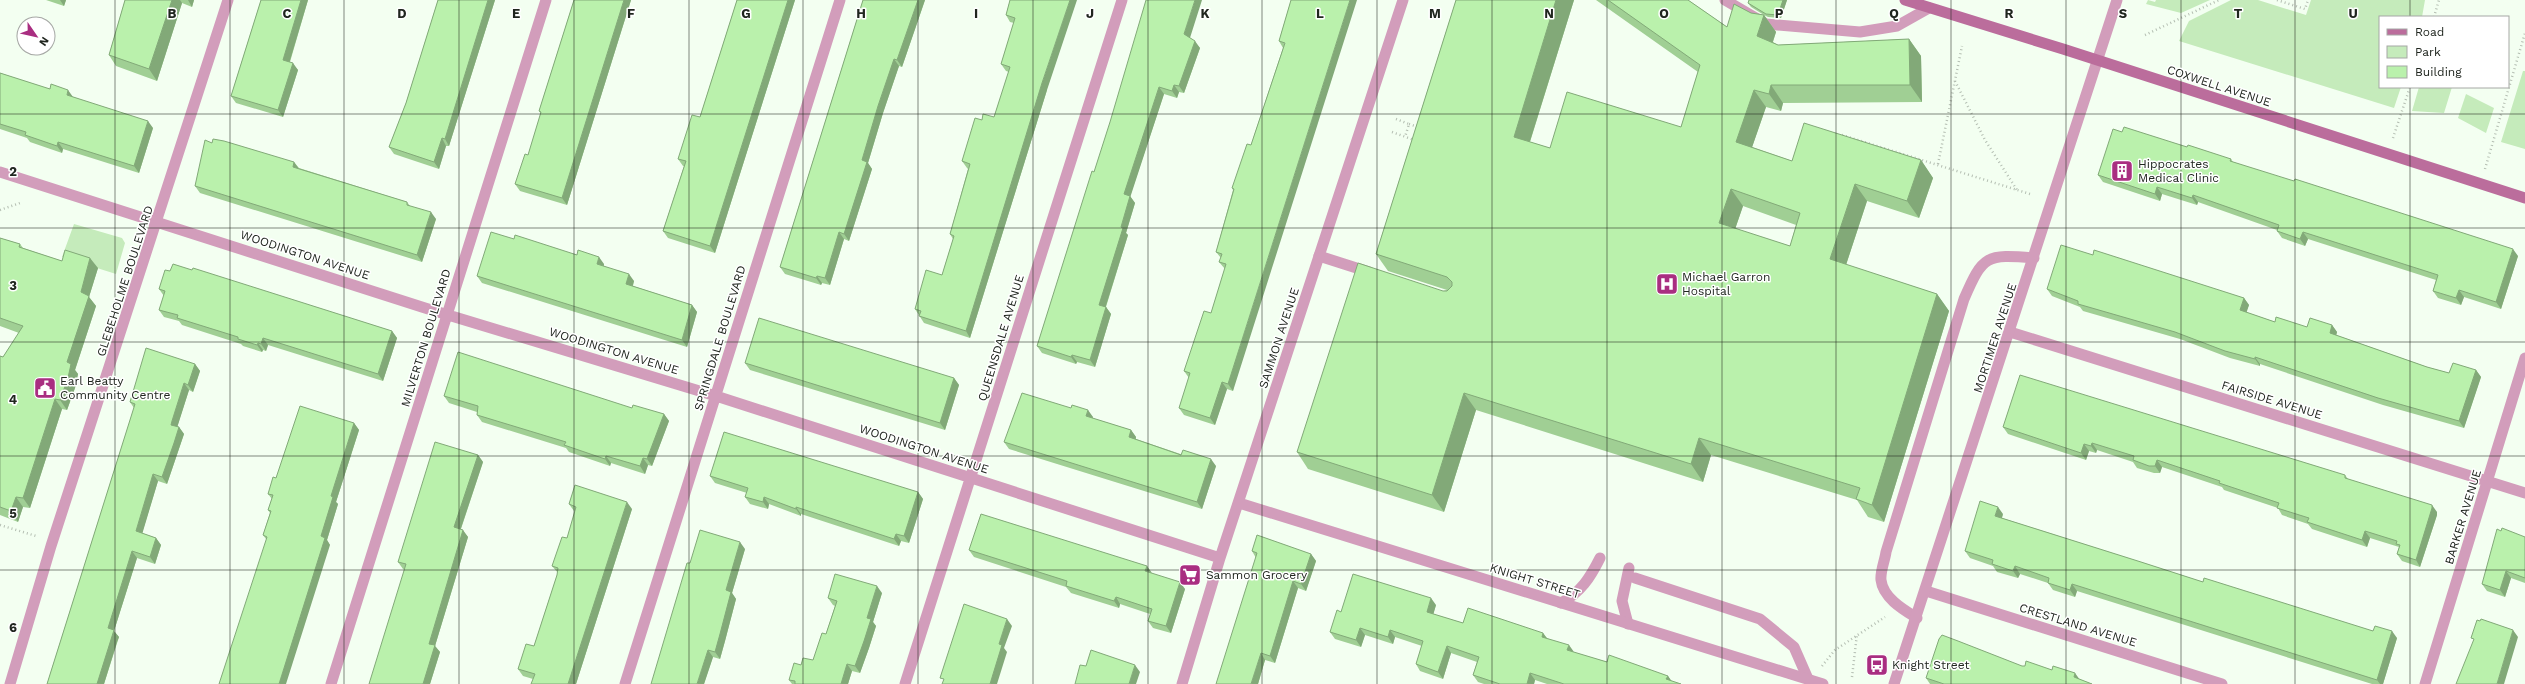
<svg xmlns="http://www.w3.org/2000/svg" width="2525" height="684" font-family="'Work Sans',sans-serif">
	<rect width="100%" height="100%" fill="#f3fff1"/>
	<path fill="#c5ebbb" d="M2148 0 2155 2 2156 0H2210L2181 13 2146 4Z
		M2231 0H2258L2306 15 2311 0H2425L2422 17H2380V87H2401L2394 108 2179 41 2189 21Z
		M2523 71H2525V149L2501 142Z
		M2419 87H2452L2444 113 2412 111Z
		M2466 94 2494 108 2486 133 2458 118Z
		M74 224 122 238 125 243 116 274 62 257Z"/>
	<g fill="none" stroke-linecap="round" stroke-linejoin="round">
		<path stroke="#b4beb2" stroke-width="2.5" stroke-dasharray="1 3" stroke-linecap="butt" d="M2277 0 2305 9 2308 0
			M2434 17 2439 0
			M2145 35 2219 0
			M1955 81 1985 140 2017 190
			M1396 119 1409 124 1405 137
			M1409 124 1418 127
			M1392 132 1414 140
			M1842 135 2030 194
			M2393 138 2410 87
			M1938 164 1962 46
			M2485 169 2525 33
			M0 210 20 203
			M0 525 36 536
			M1822 666 1835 650 1885 617
			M1852 677 1857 634"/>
		<path stroke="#d29dbb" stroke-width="11" d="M1725 0 1766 24 1860 32 1897 26 1929 8
			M1319 256 1369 272
			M1635 578 1760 619 1794 647 1808 679
			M1561 603C1581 592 1590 578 1600 558
			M1917 618C1904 610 1883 598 1881 580 1880 572 1885 560 1886 552L1964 299C1983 255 1986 254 2034 258
			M1628 624 1622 601 1629 568"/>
		<path stroke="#d29dbb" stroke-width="11" d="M0 172 425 308 716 396 1220 558
			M2010 332 2525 493
			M1239 503 1823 684
			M1926 591 2222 684
			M10 684 51 546 228 0
			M331 684 546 0
			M625 684 840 0
			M905 684 1122 0
			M1182 684 1220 558 1403 0
			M2425 684 2525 358"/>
		<path stroke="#d29dbb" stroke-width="11" d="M1894 684 2117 0"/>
		<path stroke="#bb6d9c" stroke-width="11" d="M1905 0 2063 49 2525 198"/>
	</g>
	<path fill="#a0cf94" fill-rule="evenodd" d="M46 0H66L64 6Z
		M125 0H194L192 7 182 3 157 81 116 66 109 55Z
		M261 0H308L290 62 298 70 283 117 236 103 231 96Z
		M438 0H495L449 146H446L439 169 394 154 389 147 406 103Z
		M574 0H631L567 205 520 191 515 184 528 155 541 114 539 111Z
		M737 0H795L715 253 668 238 663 231 684 166H683L678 159 700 117Z
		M863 0H925L902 67 899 66 883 113 868 163 872 169 849 241 844 239 830 285 822 283 821 285 785 274 780 267Z
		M1010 0 1047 90 970 338 924 323 915 309 942 275 953 239 950 234 968 169 967 168 962 161 982 120 994 117 1009 72 1006 71 1001 64 1014 23 1010 22 1006 15Z
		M1291 0 1233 391 1227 389 1215 425 1184 415 1179 408 1189 378 1184 371 1211 313 1225 269 1219 262 1221 258 1216 252 1233 190 1232 188 1251 145 1283 48 1279 41Z
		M1456 0H1574L1530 142 1550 148 1681 127 1698 72 1596 0H1688L1727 27 1751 13 1764 15 1751 7 1748 3 1749 0H1787L1781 18 1768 17 1764 15 1776 32 1773 42 1778 45 1909 39 1921 56 1922 102 1783 103 1781 111 1766 107 1752 147 1792 161 1921 160 1933 178 1919 218 1867 201 1846 265 1937 294 1949 311 1884 522 1868 517 1857 500 1711 455 1703 482 1476 410 1444 512 1308 469 1297 452 1443 291 1447 290 1388 271 1376 254ZM1743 206 1796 225 1790 246 1735 229Z
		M1190 38 1200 48 1184 93 1179 92 1177 98 1164 94 1130 196 1135 203 1126 233 1128 235 1106 307 1111 314 1095 367 1077 362 1076 364 1042 353 1037 346 1094 172Z
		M0 73 73 97 153 128 139 173 63 149 62 153 30 142 27 138 0 129Z
		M2122 132 2231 159 2233 162 2518 256 2501 309 2464 297 2461 305 2438 298 2433 291 2436 280 2308 239 2305 246 2282 238 2277 231V230L2198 202 2197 205 2162 194 2160 201 2103 182 2098 175Z
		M212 143 294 162 299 168 407 202 410 206 436 219 422 262 200 193 195 186Z
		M0 238 20 244 23 248 62 261 98 268 89 297 96 306 75 370 78 374 75 388 67 410 62 409 30 508 23 507 18 522 0 515V356L3 357 19 333 0 326Z
		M514 239 604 264V266L634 281 633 286 692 305 697 312 687 347 482 283 477 276Z
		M2093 255 2244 298 2249 305 2246 312 2275 322 2307 327 2332 325 2337 332 2336 335 2427 367 2449 373 2476 370 2481 377 2464 428 2383 405 2260 364V366L2230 358 2180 339 2083 311 2080 307 2052 296 2047 289Z
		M192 270 392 331 397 338 383 381 268 345 266 351 263 350 262 352 243 346 241 344 182 325 179 321 164 317 159 310 164 296 159 289 170 271Z
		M745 363 954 378 959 385 945 430 750 370Z
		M195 364 200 371 193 392 189 390 177 427H179L184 434 167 484 158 481 142 533 156 538 161 545 155 564 137 558 114 631 119 637 104 684H47L134 408 130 402Z
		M444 396 632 408 664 414 669 421 652 466 648 465 645 474 611 463 610 466 569 452 566 448 482 422 477 415V412L449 403Z
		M1071 408 1093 417 1092 418 1131 430 1136 437V439L1216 466 1202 509 1009 449 1004 442Z
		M354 423 359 430 336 502 338 504 327 540 330 545 266 539 263 535 270 513 268 510 272 499 268 494 276 478Z
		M2003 427 2345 475 2348 479 2437 512V515L2420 567 2402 561 2397 554 2399 547 2370 538 2367 547 2312 529 2308 524 2282 515 2278 508 2224 490 2222 487 2162 467 2160 473H2154L2137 468 2133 462 2097 450 2096 453 2089 451 2086 460 2008 434Z
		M478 455 483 462 461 529 468 537 435 646 440 652 430 684 405 570 403 569 398 562Z
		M710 476 918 492 923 499 909 543 901 541 899 546 801 514V516L769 504 768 509 750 504 745 497 747 493 715 483Z
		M569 504 632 509 576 684H531L533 679 523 676 518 669 534 646 557 575 558 573 552 566 567 538 575 512 574 511Z
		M2003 514 2002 518 2203 582 2397 638 2383 684H2372L2077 591 2075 597 2053 590 2048 583 2020 574 2018 578 1997 572 1993 566 1970 558 1965 551Z
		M2525 537V583L2511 578 2505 597 2487 591 2482 584Z
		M745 549 732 593 736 599 725 641 720 659 713 657 704 684 690 563Z
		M969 550 1151 573 1185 589 1171 633 1153 628 1148 621 1150 614 1120 604 1119 608 1071 593 1066 587 974 557Z
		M1252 551 1311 554 1316 561 1306 591 1298 588 1275 663 1265 660 1258 684 1256 558Z
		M882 593 873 622 876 626 869 648 860 673 852 671 848 684H792L789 680 801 665 813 660 826 634 835 606 833 605 828 598Z
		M1436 605 1433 614 1463 623 1543 633 1547 638 1573 652 1607 662 1668 676 1671 681 1681 684H1547L1535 680 1534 684H1484L1478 682 1473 675 1477 662 1451 653 1443 679 1420 671 1416 664 1422 646 1395 637 1393 644 1365 635 1361 647 1335 639 1330 632 1341 612Z
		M2022 666 2079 679 2092 684H1930L1926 678Z"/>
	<path fill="#82a978" d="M60 0H66L64 6Z
		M172 0H180L182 3 157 81 149 69Z
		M188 0H194L192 7Z
		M301 0H308L288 67 283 60Z
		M488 0H495L449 146 445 139Z
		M624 0H631L567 205 562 198Z
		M788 0H795L715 253 710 246Z
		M918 0H925L902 67 897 60Z
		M1070 0H1077L1047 90 970 338 966 331 1042 83Z
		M1195 0H1202L1189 41 1184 34Z
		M1350 0H1357L1233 391 1228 384Z
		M1556 0H1574L1526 154 1514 137Z
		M1783 0H1787L1781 18 1778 15Z
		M1764 15 1776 32 1769 53 1757 36Z
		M1909 39 1921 56 1922 102 1910 85Z
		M1195 41 1200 48 1184 93 1179 86Z
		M894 59 899 66 883 113 868 163 872 169 849 241 844 234 862 160 878 106Z
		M293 63 298 70 283 117 278 110Z
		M1174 85 1179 92 1177 98 1172 91Z
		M1771 85 1783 103 1781 111 1769 94Z
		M1159 87 1164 94 1129 201 1124 194Z
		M68 90 73 97 67 95Z
		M1754 90 1766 107 1748 159 1736 142Z
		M148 121 153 128 139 173 134 166Z
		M442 138 446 146 439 169 434 162Z
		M58 142 63 149 62 153 57 146Z
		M1921 160 1933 178 1919 218 1907 201Z
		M294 162 299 169 293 167Z
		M1855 184 1867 201 1842 277 1830 259Z
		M2157 187 2162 194 2160 201 2155 194Z
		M1731 189 1743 206 1731 241 1719 223Z
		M2193 195 2198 202 2197 205 2192 198Z
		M1130 196 1135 203 1126 233 1128 235 1104 312 1099 305Z
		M431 212 436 219 422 262 417 255Z
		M839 232 844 239 830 285 825 278Z
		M2303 232 2308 239 2305 246 2300 239Z
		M2513 249 2518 256 2501 309 2496 302Z
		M599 257 604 264 602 272 597 264Z
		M90 258 98 268 89 297 96 306 75 370 78 374 75 388 67 410 60 400 67 362 81 292Z
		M629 274 634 281 631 291 626 284Z
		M817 276 822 283 821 285 816 278Z
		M2459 290 2464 297 2461 305 2456 298Z
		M1937 294 1949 311 1884 522 1872 505Z
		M2244 298 2249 305 2245 317 2240 310Z
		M692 305 697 312 687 347 682 340Z
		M1106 307 1111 314 1095 367 1090 360Z
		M2332 325 2337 332 2335 340 2330 333Z
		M392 331 397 338 383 381 378 374Z
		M263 338 268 345 266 351 261 344Z
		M258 343 263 350 262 352 257 345Z
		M1072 355 1077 362 1076 364 1071 357Z
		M2255 357 2260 364V366L2255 359Z
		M195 364 200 371 193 392 188 385Z
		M2476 370 2481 377 2464 428 2459 421Z
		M954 378 959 385 945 430 940 423Z
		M1222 382 1227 389 1215 425 1210 418Z
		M184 383 189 390 177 428 171 425 172 421Z
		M1464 393 1476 410 1444 512 1432 495Z
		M55 399 62 409 30 508 23 498Z
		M1088 410 1093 417 1091 423 1086 416Z
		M664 414 669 421 652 466 647 459Z
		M354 423 359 430 336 502 338 504 327 540 330 545 286 684H279L321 536 331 496Z
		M179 427 184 434 167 484 162 477Z
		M1131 430 1136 437 1134 444 1129 437Z
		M1699 438 1711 455 1703 482 1691 464Z
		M2092 443 2097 450 2096 453 2091 446Z
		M2084 444 2089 451 2086 460 2081 453Z
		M478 455 483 462 459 534 454 527Z
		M606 456 611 463 610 466 605 459Z
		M643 458 648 465 645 474 640 466Z
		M1211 459 1216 466 1202 509 1197 502Z
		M2157 460 2162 467 2160 473 2155 466Z
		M153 474 158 481 141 538 136 531Z
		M918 492 923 499 909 543 904 536Z
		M16 497 23 507 18 522 11 511Z
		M764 497 769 504 768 509 763 502Z
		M627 502 632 509 576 684H568Z
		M2432 505 2437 512V515L2420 567 2416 560Z
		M796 507 801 514V516L796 509Z
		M1998 507 2003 514 2000 523 1995 516Z
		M463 530 468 537 435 646 440 652 430 684H423L429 644Z
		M2365 531 2370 538 2367 547 2362 540Z
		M896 534 901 541 899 546 894 539Z
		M156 538 161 545 155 564 150 557Z
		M740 542 745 549 732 593 736 599 725 641 720 659 715 652 726 590Z
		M132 551 137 558 114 631 119 637 117 642 104 684H97L108 628Z
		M1311 554 1316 561 1306 591 1301 584Z
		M1147 566 1152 573 1145 571Z
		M2015 566 2020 574 2018 578 2013 571Z
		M2506 571 2511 578 2505 597 2500 590Z
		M1293 581 1298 588 1275 663 1270 656Z
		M1180 582 1185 589 1171 633 1166 626Z
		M2072 584 2077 591 2075 597 2070 590Z
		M877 586 882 593 873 622 876 626 869 648 860 673 855 666 867 618Z
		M1116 597 1120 604 1119 608 1114 601Z
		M1431 598 1436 605 1432 619 1427 612Z
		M1007 619 1012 626 1004 648 1007 652 997 684H990L999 644Z
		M1360 628 1365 635 1361 647 1356 640Z
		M1390 630 1395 637 1393 644 1388 637Z
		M2513 630 2518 637 2504 684H2497Z
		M2392 631 2397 638 2383 684H2380L2377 680Z
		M1543 633 1548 640 1542 637Z
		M1569 645 1574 652 1567 650Z
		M1447 646 1451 653 1443 679 1438 672Z
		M708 650 713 657 704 684H697Z
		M1261 653 1265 660 1258 684H1251Z
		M847 664 852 671 848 684H841Z
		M1135 665 1140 672 1136 684H1129Z
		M1530 673 1535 680 1534 684H1527Z
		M2075 673 2080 680 2074 677Z
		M1668 676 1673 683 1666 679Z"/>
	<path fill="#baf1ac" stroke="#82a978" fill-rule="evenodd" d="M125 0H172L149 69 109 55Z
		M261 0H301L283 60 293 63 278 110 231 96Z
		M438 0H488L445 139 442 138 434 162 389 147 406 103Z
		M574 0H624L562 198 515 184 525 154 528 155 541 112 539 111Z
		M737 0H788L710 246 663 231 686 161 678 159 692 115 700 117Z
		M863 0H918L897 60 894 59 878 106 862 160 867 162 844 234 839 232 825 278 817 276 816 278 780 267Z
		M1010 0H1070L1042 83 966 331 919 316 921 311 915 309 926 270 942 275 954 236 950 234 970 164 962 161 975 118 982 120 983 114 994 117 1010 67 1001 64 1015 18 1006 15Z
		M1146 0H1195L1184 34 1195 41 1179 86 1174 85 1172 91 1159 87 1124 194 1130 196 1121 227 1123 228 1099 305 1106 307 1090 360 1072 355 1071 357 1037 346 1092 171 1094 172 1110 122Z
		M1291 0H1350L1228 384 1222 382 1210 418 1179 408 1190 373 1184 371 1204 311 1211 313 1226 264 1219 262 1222 254 1216 252 1234 189 1232 188 1247 144 1251 145 1285 43 1279 41Z
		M1456 0H1556L1514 137 1550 148 1567 92 1681 127 1700 65 1608 0H1688L1727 27 1734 4 1751 13 1764 15 1757 36 1778 45 1909 39 1910 85H1771L1769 94 1754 90 1736 142 1792 161 1804 123 1921 160 1907 201 1855 184 1830 259 1937 294 1872 505 1856 499 1860 488 1699 438 1691 464 1464 393 1432 495 1297 452 1358 263 1443 291H1447L1452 286V282L1447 277 1376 254ZM1731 189 1800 213 1790 246 1719 223Z
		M1749 0H1783L1778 15 1766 14 1748 3Z
		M0 73 50 89 51 84 68 90 67 95 148 121 134 166 58 142 57 146 25 135 26 132 0 124Z
		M2124 127 2187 147 2188 145 2231 159 2230 161 2294 181 2295 179 2513 249 2496 302 2459 290 2456 298 2433 291 2438 275 2303 232 2300 239 2277 231 2279 225 2193 195 2192 198 2157 187 2155 194 2098 175 2113 129 2122 132Z
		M213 139 224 141 294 162 293 167 407 202V205L431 212 417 255 195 186 205 140 212 143Z
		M491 232 514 239 515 235 577 255 578 250 599 257 597 264 629 274 626 284 692 305 682 340 477 276Z
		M0 238 20 244 19 247 62 261 65 250 90 258 81 292 89 296 67 362 71 364 68 378 60 400 55 399 23 498 16 497 11 511 0 507V356L3 357 23 326 0 318Z
		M2061 245 2093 255 2094 250 2244 298 2240 310 2275 322 2276 317 2307 327 2310 318 2332 325 2330 333 2427 367 2449 373 2453 363 2476 370 2459 421 2378 398 2255 357V359L2225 351 2175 332 2078 304V301L2047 289Z
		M173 264 192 270 193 268 392 331 378 374 263 338 261 344 258 343 257 345 238 339V337L177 318 178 315 159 310 165 291 159 289 165 270 170 271Z
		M759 318 954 378 940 423 745 363Z
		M146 348 195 364 188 385 184 383 172 421 171 425 179 427 174 443 162 477 153 474 136 531 156 538 150 557 132 551 108 628 114 630 97 684H47L135 404 130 402Z
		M458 352 632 408 633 405 664 414 647 459 643 458 640 466 606 456 605 459 564 445 566 442 477 415 478 406 444 396Z
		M2020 375 2345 475V478L2432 505V508L2416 560 2397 554 2400 545 2396 544 2397 541 2365 531 2362 540 2307 522 2309 518 2277 508 2279 503 2219 483 2220 481 2157 460 2155 466H2149L2133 460 2134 456 2092 443 2091 446 2084 444 2081 453 2003 427Z
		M1022 393 1071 408 1072 405 1088 410 1086 416 1131 430 1129 437 1181 455 1183 450 1211 459 1197 502 1004 442Z
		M300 406 354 423 331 496 333 497 321 536 325 538 279 684H219L267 537 263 535 271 511 268 510 273 495 268 494 273 477 276 478Z
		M724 432 918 492 904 536 896 534 894 539 796 507V509L764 497 763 502 745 497 748 488 710 476Z
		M435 442 478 455 454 527 463 530 429 644 435 645 423 684H369L406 564 398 562Z
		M575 485 627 502 568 684H531L535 674 518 669 526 644 534 646 557 575 558 568 552 566 562 537 567 538 576 507 569 504Z
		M1980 501 1998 507 1995 516 2141 562 2203 582 2204 578 2373 631 2375 626 2392 631 2377 680 2072 584 2070 590 2048 583 2049 578 2015 566 2013 571 1992 564 1993 560 1965 551Z
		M981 514 1147 566 1145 571 1180 582 1166 626 1148 621 1152 609 1116 597 1114 601 1066 586 1067 581 969 550Z
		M2502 528 2525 537V578L2506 571 2500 590 2482 584 2497 529 2501 531Z
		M700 530 740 542 726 590 731 592 720 634 715 652 708 650 697 684H651L687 563H690Z
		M1257 535 1311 554 1301 584 1293 581 1270 656 1261 653 1251 684H1216L1257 553 1252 551Z
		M835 574 877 586 867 618 871 619 864 641 855 666 847 664 841 684H795V681L789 680 794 663 801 665 803 658 813 660 822 633 826 634 837 601 828 598Z
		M1353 574 1431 598 1427 612 1463 623 1468 608 1543 633 1542 637 1569 645 1567 650 1607 662 1609 655 1668 676 1666 679 1681 684H1564L1530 673 1527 684H1500L1473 675 1479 657 1447 646 1438 672 1416 664 1423 641 1390 630 1388 637 1360 628 1356 640 1330 632 1337 610 1341 612Z
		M964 604 1007 619 999 644 1002 645 990 684H942L944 679 940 678Z
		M2481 619 2513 630 2497 684H2456L2474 639 2471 638 2477 620 2480 621Z
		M1942 635 1958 641 2022 666H2025L2026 661 2052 670 2053 666 2075 673 2074 677 2092 684H1944L1926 678 1939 639Z
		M1091 650 1135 665 1129 684H1075L1080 665 1086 666Z"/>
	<path fill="none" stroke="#20261f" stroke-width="1" stroke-opacity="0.55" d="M115 0V684M230 0V684M344 0V684M459 0V684M574 0V684M689 0V684M803 0V684M918 0V684M1033 0V684M1148 0V684M1262 0V684M1377 0V684M1492 0V684M1607 0V684M1722 0V684M1836 0V684M1951 0V684M2066 0V684M2181 0V684M2295 0V684M2410 0V17M2410 87V684M0 114H2525M0 228H2525M0 342H2525M0 456H2525M0 570H2525"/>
	<defs>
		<g id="building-square" transform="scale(1.15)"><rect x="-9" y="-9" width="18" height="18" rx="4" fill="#a92e81" stroke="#fff"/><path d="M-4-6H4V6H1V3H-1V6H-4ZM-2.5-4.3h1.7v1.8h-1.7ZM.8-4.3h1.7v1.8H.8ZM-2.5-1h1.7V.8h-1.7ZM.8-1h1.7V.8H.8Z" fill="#fff"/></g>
		<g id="hospital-square" transform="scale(1.15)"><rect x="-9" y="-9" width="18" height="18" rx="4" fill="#a92e81" stroke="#fff"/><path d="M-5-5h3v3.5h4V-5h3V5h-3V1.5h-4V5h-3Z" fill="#fff"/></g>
		<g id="civic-square" transform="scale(1.15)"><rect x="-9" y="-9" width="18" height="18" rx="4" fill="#a92e81" stroke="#fff"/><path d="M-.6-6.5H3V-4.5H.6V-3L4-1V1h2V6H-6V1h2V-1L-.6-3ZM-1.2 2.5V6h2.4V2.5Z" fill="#fff"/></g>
		<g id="supermarket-square" transform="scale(1.15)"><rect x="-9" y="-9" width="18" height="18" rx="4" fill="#a92e81" stroke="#fff"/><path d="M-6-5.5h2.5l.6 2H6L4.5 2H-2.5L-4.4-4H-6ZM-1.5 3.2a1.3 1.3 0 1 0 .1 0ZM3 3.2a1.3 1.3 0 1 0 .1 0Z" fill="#fff"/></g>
		<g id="bus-square" transform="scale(1.15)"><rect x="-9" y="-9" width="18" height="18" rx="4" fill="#a92e81" stroke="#fff"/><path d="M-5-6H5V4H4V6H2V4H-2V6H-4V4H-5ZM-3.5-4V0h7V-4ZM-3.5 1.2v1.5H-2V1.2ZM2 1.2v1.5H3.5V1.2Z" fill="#fff"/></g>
	</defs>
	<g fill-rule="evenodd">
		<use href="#building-square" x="2122" y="171"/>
		<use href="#hospital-square" x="1667" y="284"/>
		<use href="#civic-square" x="45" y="388"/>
		<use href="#supermarket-square" x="1190" y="575"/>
		<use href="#bus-square" x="1877" y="665"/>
	</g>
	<g text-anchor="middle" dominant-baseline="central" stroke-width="3" stroke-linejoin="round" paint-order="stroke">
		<g font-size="12" fill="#20261f" stroke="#fff">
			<text transform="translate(2219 86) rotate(18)">COXWELL AVENUE</text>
			<text transform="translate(305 255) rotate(18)">WOODINGTON AVENUE</text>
			<text transform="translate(125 281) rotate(-72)">GLEBEHOLME BOULEVARD</text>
			<text transform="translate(426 338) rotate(-73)">MILVERTON BOULEVARD</text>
			<text transform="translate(720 338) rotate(-73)">SPRINGDALE BOULEVARD</text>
			<text transform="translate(1001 338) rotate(-73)">QUEENSDALE AVENUE</text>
			<text transform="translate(1279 338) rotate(-72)">SAMMON AVENUE</text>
			<text transform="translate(1995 338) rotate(-72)">MORTIMER AVENUE</text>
			<text transform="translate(614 351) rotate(17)">WOODINGTON AVENUE</text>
			<text transform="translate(2272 400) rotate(17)">FAIRSIDE AVENUE</text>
			<text transform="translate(924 449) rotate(18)">WOODINGTON AVENUE</text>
			<text transform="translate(2463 517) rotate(-73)">BARKER AVENUE</text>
			<text transform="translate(1535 581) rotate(17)">KNIGHT STREET</text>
			<text transform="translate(2078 625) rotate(17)">CRESTLAND AVENUE</text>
		</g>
		<g font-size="12" fill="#20261f" stroke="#fff" text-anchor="start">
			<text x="2138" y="164">Hippocrates<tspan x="2138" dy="14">Medical Clinic</tspan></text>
			<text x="1682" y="277">Michael Garron<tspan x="1682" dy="14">Hospital</tspan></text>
			<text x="60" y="381">Earl Beatty<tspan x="60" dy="14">Community Centre</tspan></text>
			<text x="1206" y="575">Sammon Grocery</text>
			<text x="1892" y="665">Knight Street</text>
		</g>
	</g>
	<g font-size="13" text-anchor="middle" font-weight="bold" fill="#20261f" stroke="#fff" stroke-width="3" stroke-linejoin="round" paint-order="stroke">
		<text x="172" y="18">B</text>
		<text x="287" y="18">C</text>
		<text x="402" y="18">D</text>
		<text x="516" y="18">E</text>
		<text x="631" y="18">F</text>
		<text x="746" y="18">G</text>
		<text x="861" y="18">H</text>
		<text x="976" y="18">I</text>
		<text x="1090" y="18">J</text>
		<text x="1205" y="18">K</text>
		<text x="1320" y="18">L</text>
		<text x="1435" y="18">M</text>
		<text x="1549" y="18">N</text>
		<text x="1664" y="18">O</text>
		<text x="1779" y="18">P</text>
		<text x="1894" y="18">Q</text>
		<text x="2009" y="18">R</text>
		<text x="2123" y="18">S</text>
		<text x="2238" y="18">T</text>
		<text x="2353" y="18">U</text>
		<text x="13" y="176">2</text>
		<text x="13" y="290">3</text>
		<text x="13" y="404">4</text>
		<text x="13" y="518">5</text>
		<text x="13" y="632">6</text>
	</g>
	<rect x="2379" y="16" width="130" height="72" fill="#ffffff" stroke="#a6a8a5"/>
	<rect x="2387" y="29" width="20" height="6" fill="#bb6d9c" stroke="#a6a8a5"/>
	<text x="2415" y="36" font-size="12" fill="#20261f">Road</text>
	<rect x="2387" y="46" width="20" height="12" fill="#c5ebbb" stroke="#a6a8a5"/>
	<text x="2415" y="56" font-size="12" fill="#20261f">Park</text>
	<rect x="2387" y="66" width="20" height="12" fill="#baf1ac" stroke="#a6a8a5"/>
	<text x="2415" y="76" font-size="12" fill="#20261f">Building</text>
	<g transform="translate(36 36) rotate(124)"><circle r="19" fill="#ffffff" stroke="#a6a8a5"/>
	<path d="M0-3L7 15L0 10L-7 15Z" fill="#a92e81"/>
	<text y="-6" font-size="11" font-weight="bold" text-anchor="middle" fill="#20261f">N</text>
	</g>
</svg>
